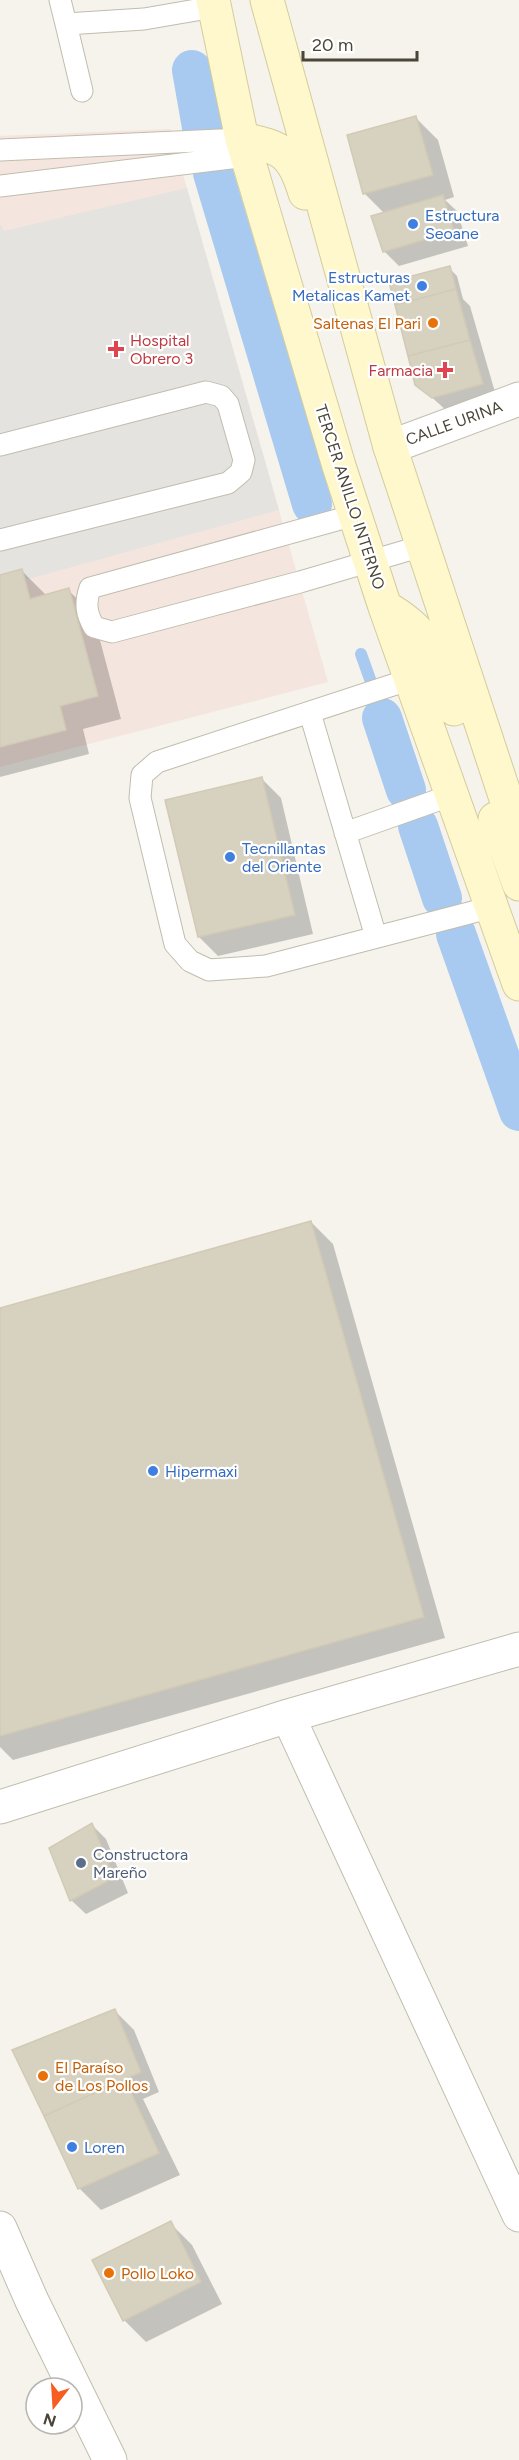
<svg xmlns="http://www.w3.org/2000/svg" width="519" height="2460" font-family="Figtree,sans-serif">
	<rect width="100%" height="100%" fill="#f5f3eb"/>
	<path fill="#f5e5df" d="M170 129 328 682 0 767V136Z"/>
	<path fill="#e4e3df" d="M187 188 279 510 25 580 22 569 0 575V224L4 231Z"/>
	<path fill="#0003" d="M416 118 438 140 454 197 445 200 457 211 468 246 399 266 384 251 385 214 365 194 349 136Z
		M449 268 457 276 463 299 470 306 497 399 448 412 417 384Z
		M22 571 47 596 68 590 93 614 121 719 83 729 89 754 0 777V577Z
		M262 779 281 798 313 934 218 956 199 937Z
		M311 1222 333 1244 445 1638 13 1760 0 1747V1309Z
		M92 1825 106 1839 128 1893 86 1914 71 1900Z
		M115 2011 134 2030 159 2092 143 2099 180 2175 101 2210 79 2188Z
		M170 2223 192 2245 222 2304 146 2342 124 2320Z"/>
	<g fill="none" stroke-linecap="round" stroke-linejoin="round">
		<path stroke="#a9caf0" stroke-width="12" d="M361 654 371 682"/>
		<path stroke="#a9caf0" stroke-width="40" d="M192 70 202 127
			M213 173 312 504
			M382 718 406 790
			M418 826 442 898
			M456 934 519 1111"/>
	</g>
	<path fill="#d7d1c0" stroke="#d2cab4" stroke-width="1.5" d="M416 116 433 175 363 194 347 135Z
		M443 195 454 231 383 252 371 216Z
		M450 266 456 289 395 305 389 282Z
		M456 289 470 340 408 356 395 305Z
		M470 340 483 384 432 398 415 385 408 356Z
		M22 569 30 599 69 588 98 696 60 706 66 730 0 747V575Z
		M262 777 295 915 198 937 165 800Z
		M311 1221 424 1617 0 1736V1308Z
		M92 1823 114 1878 70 1901 49 1848Z
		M115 2009 141 2072 44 2116 12 2050Z
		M125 2079 159 2153 78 2189 44 2116Z
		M171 2221 201 2282 123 2321 92 2260Z"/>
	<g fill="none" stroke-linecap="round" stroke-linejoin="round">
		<g stroke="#c1bdad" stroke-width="23">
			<path id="service" d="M60 0 66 24 144 19 214 7
				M66 24 82 91
				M0 150 242 139
				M0 186 247 156
				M0 445 206 392 221 396 228 404 244 460 241 472 228 483 0 540
				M355 515 90 588C85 603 86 613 94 627L112 632 300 582 422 546
				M411 679 157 762 142 775 140 798 175 944 190 961 209 970 266 966 492 907
				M310 713 376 937
				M345 833 452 795"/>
		</g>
		<g stroke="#c1bdad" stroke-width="35">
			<path id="minor" d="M390 447 519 399
				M288 1716 519 2215
				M0 1807 288 1716 519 1649"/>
		</g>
		<g stroke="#c1bdad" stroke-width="35">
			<path id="tertiary" d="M0 2228 32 2301 110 2460"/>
		</g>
		<g stroke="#d4cc9b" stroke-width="35">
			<path id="secondary" d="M213 0 242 139 339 466 385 607 519 984
				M267 0 390 447 519 838
				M242 139C282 147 293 153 305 193
				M385 607C435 636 435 659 454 709
				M495 819 519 884"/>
		</g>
		<use href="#service" stroke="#fff" stroke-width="21"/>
		<use href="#minor" stroke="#fff" stroke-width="33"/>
		<use href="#tertiary" stroke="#fff" stroke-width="33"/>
		<use href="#secondary" stroke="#fef8cc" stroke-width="33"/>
	</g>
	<g fill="#3f7fe0" stroke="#fff" stroke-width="2">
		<circle cx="413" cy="224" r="6"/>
		<circle cx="422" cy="286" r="6"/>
		<circle cx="230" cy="857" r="6"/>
		<circle cx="153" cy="1471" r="6"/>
		<circle cx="72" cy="2147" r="6"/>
	</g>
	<g fill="#e8710a" stroke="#fff" stroke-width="2">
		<circle cx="433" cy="323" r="6"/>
		<circle cx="43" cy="2076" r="6"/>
		<circle cx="109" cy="2273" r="6"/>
	</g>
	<g fill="#e0444e" stroke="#fff" stroke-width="2">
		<path d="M113 340h6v6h6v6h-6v6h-6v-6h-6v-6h6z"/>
		<path d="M442 361h6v6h6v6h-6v6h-6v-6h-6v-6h6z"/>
	</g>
	<circle fill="#5c6f8a" stroke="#fff" stroke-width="2" cx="81" cy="1863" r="6"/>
	<g text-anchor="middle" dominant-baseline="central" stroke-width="4.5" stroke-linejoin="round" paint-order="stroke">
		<g font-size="16" fill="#366cbe" stroke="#fff" text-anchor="start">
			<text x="425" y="215">Estructura<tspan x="425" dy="18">Seoane</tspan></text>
			<text x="410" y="277" text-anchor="end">Estructuras<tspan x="410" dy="18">Metalicas Kamet</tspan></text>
			<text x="242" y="848">Tecnillantas<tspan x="242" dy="18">del Oriente</tspan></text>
			<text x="165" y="1471">Hipermaxi</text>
			<text x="84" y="2147">Loren</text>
		</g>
		<g font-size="16" fill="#c56008" stroke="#fff" text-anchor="start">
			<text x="421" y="323" text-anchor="end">Saltenas El Pari</text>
			<text x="55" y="2067">El Paraíso<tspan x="55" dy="18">de Los Pollos</tspan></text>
			<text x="121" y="2273">Pollo Loko</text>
		</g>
		<g font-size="16" fill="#be3a42" stroke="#fff" text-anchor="start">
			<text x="130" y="340">Hospital<tspan x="130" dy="18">Obrero 3</tspan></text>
			<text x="433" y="370" text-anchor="end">Farmacia</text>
		</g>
		<g font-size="16" fill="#4a4539" stroke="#fff">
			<text transform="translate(454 423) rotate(-20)">CALLE URINA</text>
			<text transform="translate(350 497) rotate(72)">TERCER ANILLO INTERNO</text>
		</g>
		<g font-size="16" fill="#4e5e75" stroke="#fff" text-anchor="start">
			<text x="93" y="1854">Constructora<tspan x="93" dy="18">Mareño</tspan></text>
		</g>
	</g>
	<g transform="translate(54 2406) rotate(197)"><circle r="28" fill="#ffffff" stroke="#b7b5b0" stroke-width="1.5"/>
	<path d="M0-4.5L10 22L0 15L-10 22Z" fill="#f75c20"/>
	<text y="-9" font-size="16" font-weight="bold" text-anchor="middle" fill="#4a4539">N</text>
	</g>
	<path d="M303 51v9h114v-9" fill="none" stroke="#4a4539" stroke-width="3"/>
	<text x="312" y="51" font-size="18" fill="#4a4539" stroke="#ffffff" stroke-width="4.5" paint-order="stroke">20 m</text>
</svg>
